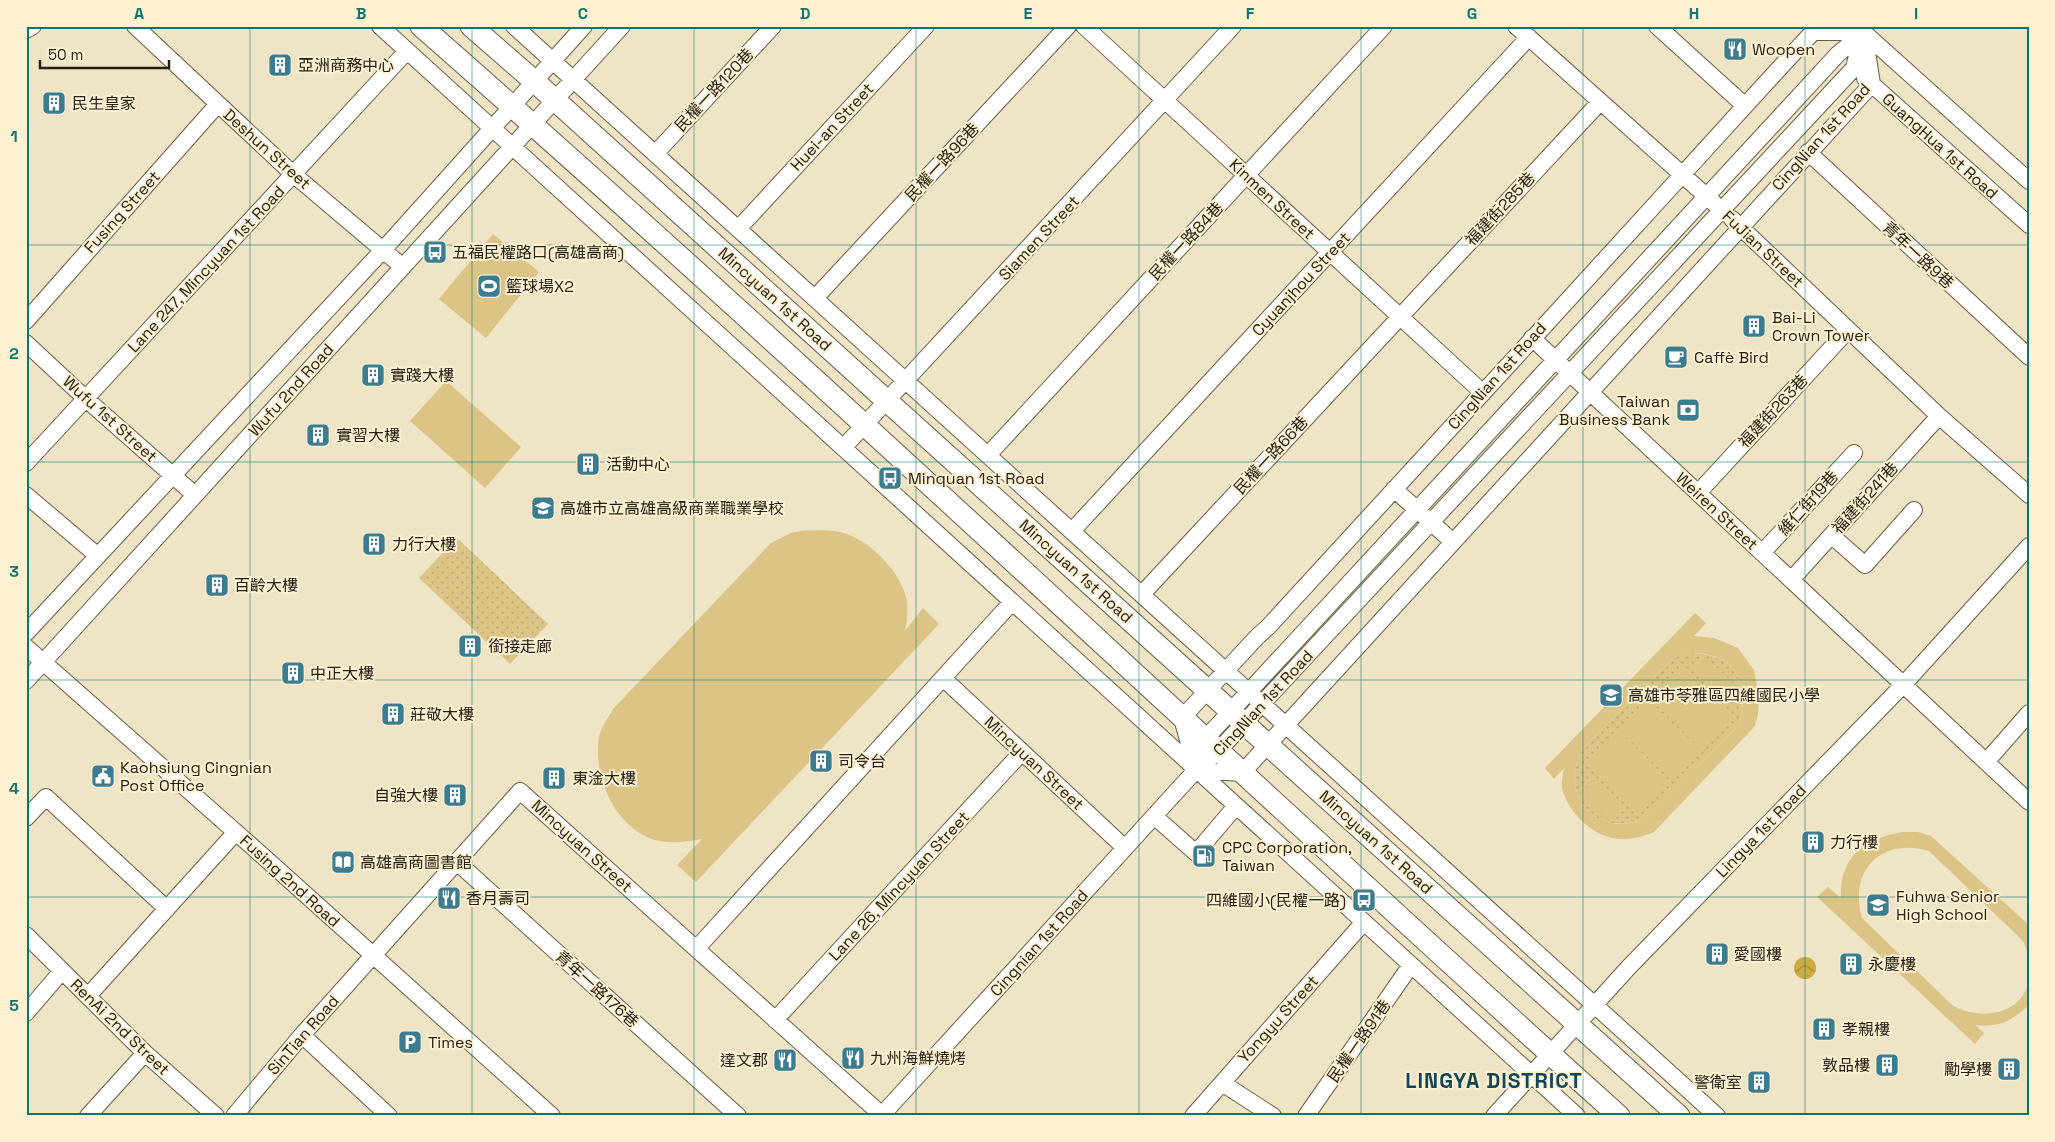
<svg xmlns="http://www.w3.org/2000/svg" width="2055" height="1142" font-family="'Space Grotesk','Noto Sans TC',sans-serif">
	<defs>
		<pattern id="grass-dots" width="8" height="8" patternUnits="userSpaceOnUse" patternTransform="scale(1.25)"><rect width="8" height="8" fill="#dbc485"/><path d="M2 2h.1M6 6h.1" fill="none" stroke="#bca872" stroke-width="1.8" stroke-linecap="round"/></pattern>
		<pattern id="water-waves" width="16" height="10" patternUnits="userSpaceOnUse" patternTransform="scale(1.25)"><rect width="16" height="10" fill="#ceab41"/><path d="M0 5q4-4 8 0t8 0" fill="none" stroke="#a78b35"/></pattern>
	</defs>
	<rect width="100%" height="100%" fill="#efe4c5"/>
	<path fill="url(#grass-dots)" d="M457 538 548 624 510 664 419 578Z
		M1693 653C1704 654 1718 656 1727 663 1744 675 1745 707 1739 725L1645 818C1595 841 1555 791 1585 746L1674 657Z"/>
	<path fill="#dbc485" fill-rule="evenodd" d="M493 234 539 272 486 338 439 299Z
		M446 381 521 447 485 488 410 421Z
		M801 531C816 530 833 529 847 534 872 543 900 572 906 597 909 609 907 620 905 631L923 608 939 624 696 882 677 865 702 839C686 842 665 845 649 838 612 821 593 775 599 737 601 727 609 717 613 709L771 543 791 533Z
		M1695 613 1706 623 1694 636 1714 638 1738 648 1754 670 1759 697 1758 714 1755 726 1654 832C1644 836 1632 840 1620 839 1594 838 1568 813 1562 788 1561 782 1563 774 1564 768L1554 779 1545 768ZM1693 653C1704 653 1718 656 1727 663 1744 675 1745 707 1739 725L1645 818C1595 841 1555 791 1585 746L1674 657Z
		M1705 656 1735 685 1722 698 1692 669Z
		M1681 668 1730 716 1701 746 1652 698Z
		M1649 701 1699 748 1670 778 1620 731Z
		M1617 734 1666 782 1637 812 1588 765Z
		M1595 779 1625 808 1611 822 1582 793Z
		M1902 832H1918L1931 836 2029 925V957L2024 943 2019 937 1929 851C1882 837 1848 870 1862 918L1952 1005C1979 1021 2022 1016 2029 980V1005C2009 1022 2002 1027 1975 1025L1984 1033 1975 1044 1817 897 1828 887 1841 898C1839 857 1864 839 1902 832Z"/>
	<path fill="url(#water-waves)" d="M1794 968a11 11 0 1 1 22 0a11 11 0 1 1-22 0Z"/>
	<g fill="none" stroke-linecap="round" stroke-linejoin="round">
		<g stroke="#685e42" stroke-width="18">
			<path id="minor" d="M135 26 293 174 403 267
				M380 26 1577 1116
				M514 26 1717 1116
				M1084 26 1482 392
				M1516 26 1714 203
				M1657 26 1744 105
				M26 30 33 26
				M1861 30 2029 181
				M1865 78 2029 225
				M1808 152 2029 357
				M655 154 773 26
				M1732 219 1939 416 2029 495
				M738 229 926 26
				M815 298 1068 26
				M26 321 218 104
				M1532 338 2029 802
				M26 343 86 399 195 495
				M843 448 1233 26
				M988 455 1384 26
				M26 463 407 51
				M1394 489 1453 542
				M1698 493 1848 330
				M26 495 98 556
				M1072 531 1529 37
				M1832 536 1865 565 1914 510
				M1762 553 1854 453
				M1791 580 1939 416
				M1142 594 1600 102
				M26 633 383 250 584 26
				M26 647 255 849 552 1116
				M943 678 1125 848
				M26 681 622 26
				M1202 750 1205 739 1292 645 1838 54 1864 32
				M1986 762 2029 713
				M1196 770 1182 718 1256 638 1269 626C1407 475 1545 326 1682 175 1726 127 1769 79 1813 32H1863
				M1196 770 1242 773 1872 84 1865 39
				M1154 816 1196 853 1236 806
				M26 818 46 797 167 909
				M457 862 738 1116
				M26 935 145 1053 216 1116
				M697 948 1012 602
				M88 996 236 832
				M26 1013 62 971
				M775 1020 1022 752
				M302 1035 389 1116
				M1222 1083 1273 1116
				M88 1116 145 1053
				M234 1116 302 1035 520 791 883 1116
				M881 1116 1196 770 1218 751 1854 68 1863 32
				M1193 1116 1364 922
				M1306 1116 1411 965
				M1494 1116 1628 968 1904 684 2029 546"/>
		</g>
		<g stroke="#685e42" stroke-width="23">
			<path id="major" d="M421 26C827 382 1217 755 1619 1116
				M471 26 534 81 887 401 1679 1116"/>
		</g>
		<use href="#minor" stroke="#fff" stroke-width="16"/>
		<use href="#major" stroke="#fff" stroke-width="21"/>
	</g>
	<path fill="none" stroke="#0f766e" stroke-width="1" stroke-opacity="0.55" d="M250 26V1116M472 26V1116M694 26V1116M916 26V1116M1139 26V1116M1361 26V1116M1583 26V1116M1805 26V1116M26 245H2029M26 462H2029M26 680H2029M26 897H2029"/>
	<defs>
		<g id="restaurant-square" transform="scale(1.25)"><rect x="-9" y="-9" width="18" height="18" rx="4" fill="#3c7c90" stroke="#fdf1d2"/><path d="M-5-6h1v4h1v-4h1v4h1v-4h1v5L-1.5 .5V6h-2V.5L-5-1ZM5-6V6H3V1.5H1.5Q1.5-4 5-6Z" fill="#fff"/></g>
		<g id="building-square" transform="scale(1.25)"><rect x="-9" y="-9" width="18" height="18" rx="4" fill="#3c7c90" stroke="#fdf1d2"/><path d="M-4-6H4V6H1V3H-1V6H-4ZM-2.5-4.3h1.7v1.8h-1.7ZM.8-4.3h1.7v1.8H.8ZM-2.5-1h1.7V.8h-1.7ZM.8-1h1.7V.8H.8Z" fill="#fff"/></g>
		<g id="bus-square" transform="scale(1.25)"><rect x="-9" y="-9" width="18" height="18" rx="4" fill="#3c7c90" stroke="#fdf1d2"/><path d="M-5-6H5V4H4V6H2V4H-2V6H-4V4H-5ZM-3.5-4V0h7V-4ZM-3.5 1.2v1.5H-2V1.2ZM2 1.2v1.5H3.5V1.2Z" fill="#fff"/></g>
		<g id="stadium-square" transform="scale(1.25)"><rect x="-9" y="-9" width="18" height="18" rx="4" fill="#3c7c90" stroke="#fdf1d2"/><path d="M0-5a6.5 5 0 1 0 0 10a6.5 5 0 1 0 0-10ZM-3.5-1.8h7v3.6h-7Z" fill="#fff"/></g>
		<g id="cafe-square" transform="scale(1.25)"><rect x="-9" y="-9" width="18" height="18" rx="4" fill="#3c7c90" stroke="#fdf1d2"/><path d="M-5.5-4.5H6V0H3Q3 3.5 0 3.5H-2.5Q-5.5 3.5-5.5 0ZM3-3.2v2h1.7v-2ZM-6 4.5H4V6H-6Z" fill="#fff"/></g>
		<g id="bank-square" transform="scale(1.25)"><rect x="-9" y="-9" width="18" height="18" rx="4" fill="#3c7c90" stroke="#fdf1d2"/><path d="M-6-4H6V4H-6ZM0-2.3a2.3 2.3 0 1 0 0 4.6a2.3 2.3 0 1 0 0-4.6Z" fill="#fff"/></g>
		<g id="school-square" transform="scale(1.25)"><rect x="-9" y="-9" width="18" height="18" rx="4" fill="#3c7c90" stroke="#fdf1d2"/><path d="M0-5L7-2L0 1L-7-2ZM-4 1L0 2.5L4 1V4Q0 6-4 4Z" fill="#fff"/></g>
		<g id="civic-square" transform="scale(1.25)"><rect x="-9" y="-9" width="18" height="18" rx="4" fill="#3c7c90" stroke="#fdf1d2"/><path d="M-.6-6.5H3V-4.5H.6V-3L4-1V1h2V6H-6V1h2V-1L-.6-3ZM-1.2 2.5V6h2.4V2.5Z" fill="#fff"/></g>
		<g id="fuel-square" transform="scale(1.25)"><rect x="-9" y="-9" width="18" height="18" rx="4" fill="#3c7c90" stroke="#fdf1d2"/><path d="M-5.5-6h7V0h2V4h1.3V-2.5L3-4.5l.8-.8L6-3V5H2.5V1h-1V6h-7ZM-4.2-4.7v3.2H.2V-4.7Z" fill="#fff"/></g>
		<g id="library-square" transform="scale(1.25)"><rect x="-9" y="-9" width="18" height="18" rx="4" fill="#3c7c90" stroke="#fdf1d2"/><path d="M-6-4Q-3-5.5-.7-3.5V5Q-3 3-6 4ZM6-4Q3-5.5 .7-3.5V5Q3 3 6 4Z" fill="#fff"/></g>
		<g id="parking-square" transform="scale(1.25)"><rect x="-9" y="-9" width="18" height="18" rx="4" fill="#3c7c90" stroke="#fdf1d2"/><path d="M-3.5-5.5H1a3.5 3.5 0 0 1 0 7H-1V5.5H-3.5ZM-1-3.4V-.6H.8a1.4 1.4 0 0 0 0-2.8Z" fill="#fff"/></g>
	</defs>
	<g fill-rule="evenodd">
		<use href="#restaurant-square" x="1735" y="49"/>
		<use href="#building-square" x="280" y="65"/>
		<use href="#building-square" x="54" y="103"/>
		<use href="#bus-square" x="435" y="252"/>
		<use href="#stadium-square" x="489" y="286"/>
		<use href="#building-square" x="1754" y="326"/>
		<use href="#cafe-square" x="1676" y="357"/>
		<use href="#building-square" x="373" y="375"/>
		<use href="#bank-square" x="1688" y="410"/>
		<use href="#building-square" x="318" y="435"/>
		<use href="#building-square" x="588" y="464"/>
		<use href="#bus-square" x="890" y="478"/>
		<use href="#school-square" x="543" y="508"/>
		<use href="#building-square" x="374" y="544"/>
		<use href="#building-square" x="217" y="585"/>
		<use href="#building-square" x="470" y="646"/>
		<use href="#building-square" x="293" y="673"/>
		<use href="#school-square" x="1611" y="695"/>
		<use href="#building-square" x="393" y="714"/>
		<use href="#building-square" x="821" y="761"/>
		<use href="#civic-square" x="103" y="776"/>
		<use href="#building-square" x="554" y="778"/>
		<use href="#building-square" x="455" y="795"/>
		<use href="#building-square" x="1813" y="842"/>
		<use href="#fuel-square" x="1204" y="856"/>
		<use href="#library-square" x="343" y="862"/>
		<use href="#restaurant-square" x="449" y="898"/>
		<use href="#bus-square" x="1364" y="900"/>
		<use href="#school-square" x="1878" y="905"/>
		<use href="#building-square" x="1717" y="954"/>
		<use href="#building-square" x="1851" y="964"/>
		<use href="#building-square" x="1824" y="1029"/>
		<use href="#parking-square" x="410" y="1042"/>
		<use href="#restaurant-square" x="853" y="1058"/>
		<use href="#restaurant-square" x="785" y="1060"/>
		<use href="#building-square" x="1887" y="1065"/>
		<use href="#building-square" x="2009" y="1069"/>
		<use href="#building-square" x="1759" y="1082"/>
	</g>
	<g text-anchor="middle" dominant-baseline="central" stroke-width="4" stroke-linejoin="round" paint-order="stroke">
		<g font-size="16" fill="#252015" stroke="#fdf1d2" text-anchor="start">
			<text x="1752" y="49">Woopen</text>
			<text x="298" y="65">亞洲商務中心</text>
			<text x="72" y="103">民生皇家</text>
			<text x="452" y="252">五福民權路口(高雄高商)</text>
			<text x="506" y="286">籃球場X2</text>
			<text x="1772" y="317">Bai-Li<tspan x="1772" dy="18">Crown Tower</tspan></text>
			<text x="1694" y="357">Caffè Bird</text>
			<text x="390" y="375">實踐大樓</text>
			<text x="1670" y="401" text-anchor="end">Taiwan<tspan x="1670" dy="18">Business Bank</tspan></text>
			<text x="336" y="435">實習大樓</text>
			<text x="606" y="464">活動中心</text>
			<text x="908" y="478">Minquan 1st Road</text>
			<text x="560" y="508">高雄市立高雄高級商業職業學校</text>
			<text x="392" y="544">力行大樓</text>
			<text x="234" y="585">百齡大樓</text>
			<text x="488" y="646">銜接走廊</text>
			<text x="310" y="673">中正大樓</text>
			<text x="1628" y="695">高雄市苓雅區四維國民小學</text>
			<text x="410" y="714">莊敬大樓</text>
			<text x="838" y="761">司令台</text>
			<text x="120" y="767">Kaohsiung Cingnian<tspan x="120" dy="18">Post Office</tspan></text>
			<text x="572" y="778">東淦大樓</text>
			<text x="438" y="795" text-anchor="end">自強大樓</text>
			<text x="1830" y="842">力行樓</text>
			<text x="1222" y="847">CPC Corporation,<tspan x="1222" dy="18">Taiwan</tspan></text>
			<text x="360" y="862">高雄高商圖書館</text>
			<text x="1896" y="896">Fuhwa Senior<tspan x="1896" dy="18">High School</tspan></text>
			<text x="466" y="898">香月壽司</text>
			<text x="1346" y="900" text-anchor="end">四維國小(民權一路)</text>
			<text x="1734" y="954">愛國樓</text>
			<text x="1868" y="964">永慶樓</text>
			<text x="1842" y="1029">孝親樓</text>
			<text x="428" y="1042">Times</text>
			<text x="870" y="1058">九州海鮮燒烤</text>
			<text x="768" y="1060" text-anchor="end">達文郡</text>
			<text x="1870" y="1065" text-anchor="end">敦品樓</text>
			<text x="1992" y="1069" text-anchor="end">勵學樓</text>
			<text x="1742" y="1082" text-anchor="end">警衛室</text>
		</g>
		<g font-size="16" fill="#252015" stroke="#fdf1d2">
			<text transform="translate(714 90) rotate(-47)">民權一路120巷</text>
			<text transform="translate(832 127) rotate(-47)">Huei-an Street</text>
			<text transform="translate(1821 137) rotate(-48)">CingNian 1st Road</text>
			<text transform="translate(1940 146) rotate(42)">GuangHua 1st Road</text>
			<text transform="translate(267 149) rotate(42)">Deshun Street</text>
			<text transform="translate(942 162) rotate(-47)">民權一路96巷</text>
			<text transform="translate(1272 199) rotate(43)">Kinmen Street</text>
			<text transform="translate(1500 209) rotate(-47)">福建街285巷</text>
			<text transform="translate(122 212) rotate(-48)">Fusing Street</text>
			<text transform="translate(1039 238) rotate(-47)">Siamen Street</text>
			<text transform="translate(1186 241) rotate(-47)">民權一路84巷</text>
			<text transform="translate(1763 249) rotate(43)">FuJian Street</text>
			<text transform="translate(1918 255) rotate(43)">青年一路9巷</text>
			<text transform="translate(206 269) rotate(-47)">Lane 247, Mincyuan 1st Road</text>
			<text transform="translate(1301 284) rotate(-47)">Cyuanjhou Street</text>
			<text transform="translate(775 299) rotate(42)">Mincyuan 1st Road</text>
			<text transform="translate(1497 376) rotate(-48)">CingNian 1st Road</text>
			<text transform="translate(291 390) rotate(-48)">Wufu 2nd Road</text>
			<text transform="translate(1773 411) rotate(-47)">福建街263巷</text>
			<text transform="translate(110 419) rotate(42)">Wufu 1st Street</text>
			<text transform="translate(1271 455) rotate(-47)">民權一路66巷</text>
			<text transform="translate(1865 498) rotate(-48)">福建街241巷</text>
			<text transform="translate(1808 503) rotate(-48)">維仁街19巷</text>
			<text transform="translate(1717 511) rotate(43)">Weiren Street</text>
			<text transform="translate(1076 571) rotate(42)">Mincyuan 1st Road</text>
			<text transform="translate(1263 703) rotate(-47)">CingNian 1st Road</text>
			<text transform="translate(1034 763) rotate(43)">Mincyuan Street</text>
			<text transform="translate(1761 831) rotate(-46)">Lingya 1st Road</text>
			<text transform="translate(1376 842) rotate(42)">Mincyuan 1st Road</text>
			<text transform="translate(582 846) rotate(42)">Mincyuan Street</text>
			<text transform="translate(290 881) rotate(42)">Fusing 2nd Road</text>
			<text transform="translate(899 886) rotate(-47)">Lane 26, Mincyuan Street</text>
			<text transform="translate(1039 943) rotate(-48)">Cingnian 1st Road</text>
			<text transform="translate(597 989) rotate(42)">青年一路176巷</text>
			<text transform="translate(1278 1019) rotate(-48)">Yongyu Street</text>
			<text transform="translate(120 1027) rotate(44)">RenAi 2nd Street</text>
			<text transform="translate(303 1035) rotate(-49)">SinTian Road</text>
			<text transform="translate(1359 1041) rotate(-55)">民權一路91巷</text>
		</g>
		<g font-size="21" font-weight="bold" letter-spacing="1" fill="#104655" stroke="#fdf1d2">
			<text x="1494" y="1080">LINGYA DISTRICT</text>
		</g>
	</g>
	<rect width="2055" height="1142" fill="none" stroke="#fdf1d2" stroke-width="55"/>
	<path d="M40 60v8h129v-8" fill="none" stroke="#252015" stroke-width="2.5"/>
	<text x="48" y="60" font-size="15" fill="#252015" stroke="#fdf1d2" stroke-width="4" paint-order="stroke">50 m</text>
	<rect x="28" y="28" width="2000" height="1086" fill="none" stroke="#0f766e" stroke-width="2"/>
	<g font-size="16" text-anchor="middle" font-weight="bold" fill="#0f766e">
		<text x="139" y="19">A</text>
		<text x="361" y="19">B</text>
		<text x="583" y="19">C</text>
		<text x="805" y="19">D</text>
		<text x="1028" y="19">E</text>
		<text x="1250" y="19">F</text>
		<text x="1472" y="19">G</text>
		<text x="1694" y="19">H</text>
		<text x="1916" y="19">I</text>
		<text x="14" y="142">1</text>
		<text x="14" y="359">2</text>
		<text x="14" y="577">3</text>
		<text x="14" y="794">4</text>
		<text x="14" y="1011">5</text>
	</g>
</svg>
